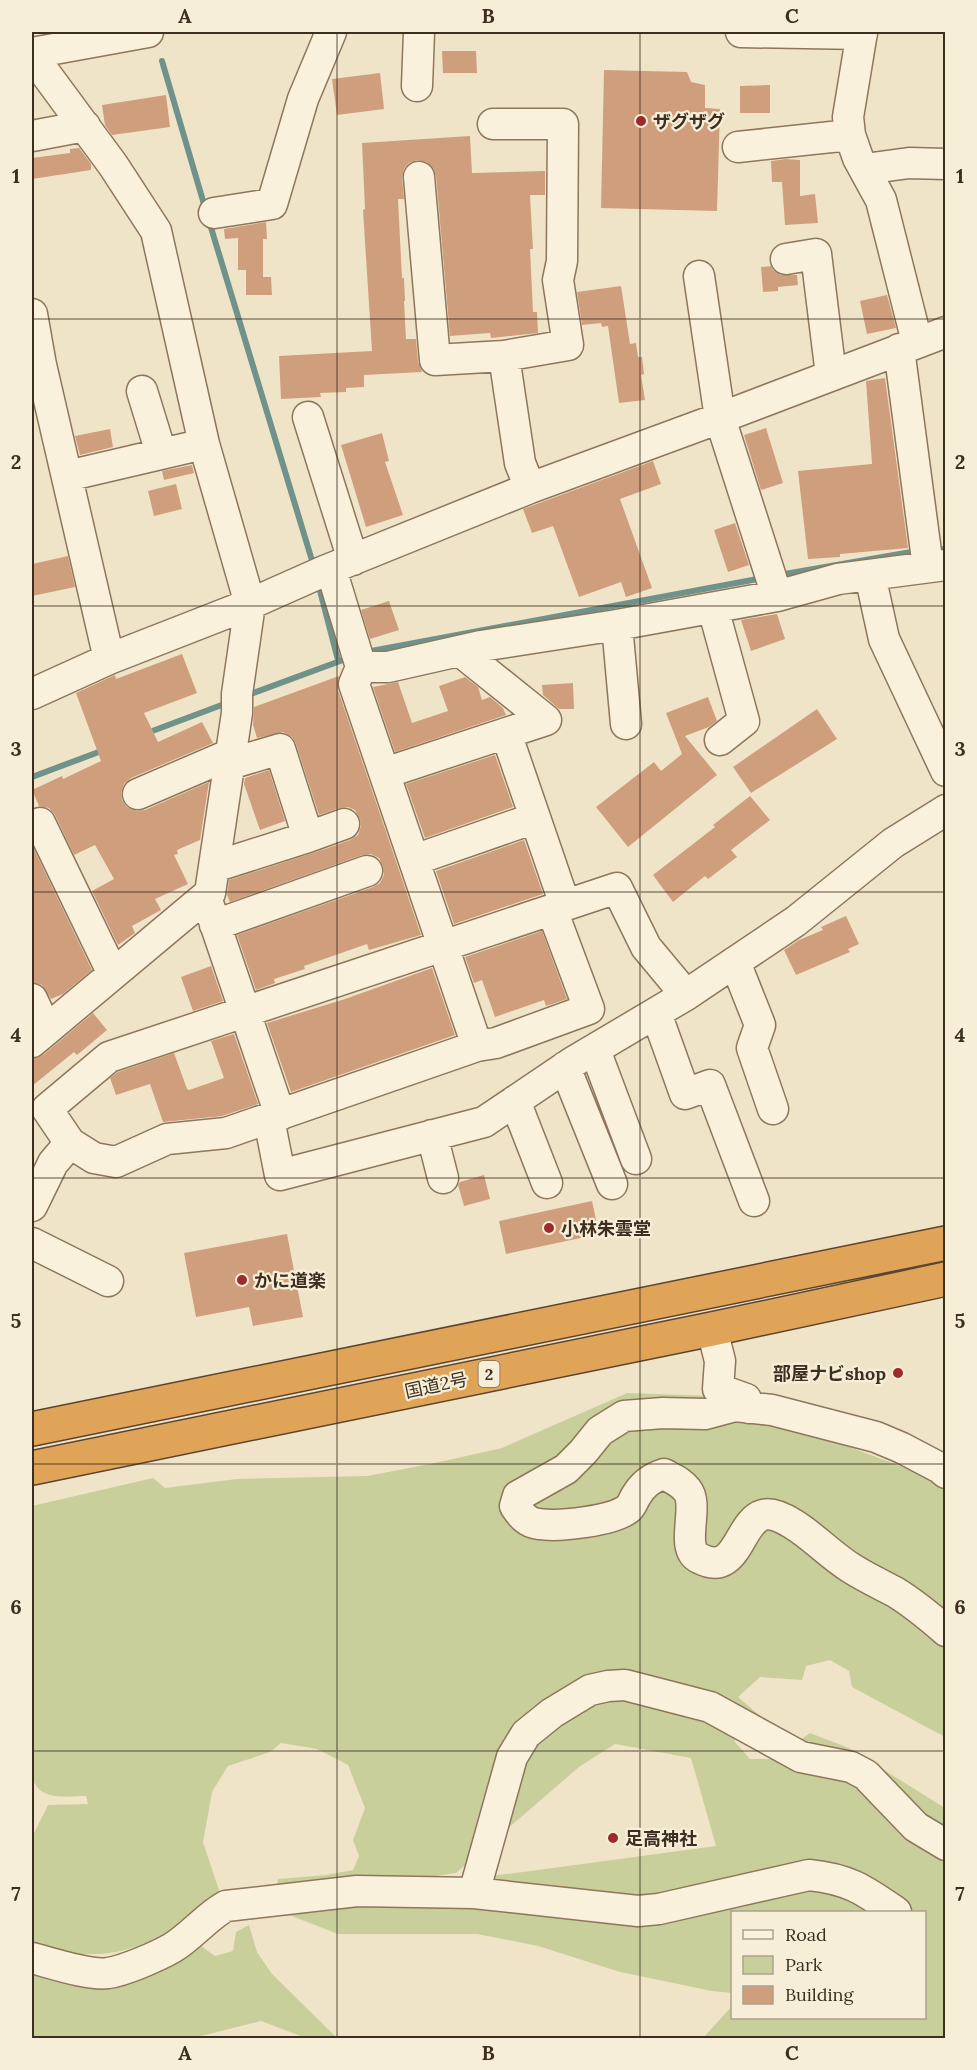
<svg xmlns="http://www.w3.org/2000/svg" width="977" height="2070" font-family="Lora,'Noto Sans JP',serif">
	<rect width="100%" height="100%" fill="#f0e4c8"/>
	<path fill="#c9cf9b" d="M627 1393 714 1396 940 1481 946 1486 945 1737 852 1687 849 1671 830 1660 806 1666 802 1680 760 1677 738 1697 759 1715 734 1741 750 1759H774L810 1733 849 1748 945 1808V2038H703L732 2006V2018H924V1912H732V1993L712 1991 620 1972 538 1946 477 1934H338L284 1913 358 1894 716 1846 691 1758 615 1744 579 1767 456 1873 436 1876 357 1880 276 1890 278 1879 326 1875 353 1870 359 1856 353 1840 365 1808 348 1765 317 1749 281 1743 270 1752 228 1766 212 1792 203 1842 222 1899C177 1926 137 1958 82 1954 65 1953 48 1947 32 1943V1833H34L48 1805 88 1804 86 1796C71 1796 44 1801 35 1784 32 1779 32 1770 32 1765V1506L153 1478 165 1488 237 1479 367 1476 435 1463 502 1448Z
		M249 1925 257 1952 272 1974 337 2038H306L261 2021 193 2038H32V1967L80 1984 197 1943 215 1956 233 1951 236 1932Z"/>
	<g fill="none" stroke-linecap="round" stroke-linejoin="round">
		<path stroke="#6f938a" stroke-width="6" d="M162 61 206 211
			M209 221 314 567
			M933 550 946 549
			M779 575 917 551
			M318 583 338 660
			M366 652 763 578
			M245 696 351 657
			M147 733 227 703
			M32 777 104 750"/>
	</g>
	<path fill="#cf9f7d" d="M442 51H476L477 73H443Z
		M604 70 687 72 691 82 705 85V108L720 109 717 211 601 208Z
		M380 73 384 109 337 115 332 79Z
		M770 85V113H740V86Z
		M166 95 170 127 112 135 105 125 102 105Z
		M470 136 472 173 545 171V195H530L533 249H530L533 312H537L538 333 491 338 490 333 450 336 436 176 433 168 427 162 417 160 409 163 404 169 402 178 404 199H398L402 278H404L405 301H404L406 339H416L418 362 422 372 364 375V387L346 388V392L320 393 321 397 281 399 279 356 372 351 363 210 365 209 362 143Z
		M79 148 91 164V170L32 179V158L70 153V149Z
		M786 159 800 160V196L815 194 818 223 785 225 782 182H772L771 161Z
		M266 222 267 239H263V277H271L272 295H246V270H238V238L225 239 224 229Z
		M771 266 773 270 781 275H797L798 285 778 287V291L763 292 761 267Z
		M621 286 630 344 636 343 638 357H642L644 374 641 375 645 400 619 403 608 326 602 327 601 323 582 325 577 292Z
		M887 295 896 328 867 334 860 301Z
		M885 378 908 548 840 554V557L808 559 798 471 872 464 866 381Z
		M766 428 783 483 761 490 744 435Z
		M110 429 113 447 80 455 75 436Z
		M382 433 389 461 385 462 403 515 366 527 341 445Z
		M653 461 661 484 620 499 652 588 626 597 621 582 579 597 553 526 532 533 523 509Z
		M192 465 194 473 164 480 162 471Z
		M176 484 182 509 154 516 148 491Z
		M735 523 749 565 728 572 714 530Z
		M68 556 75 587 32 596V564Z
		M389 601 399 630 370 639 361 610Z
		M777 614 785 639 751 651 741 620Z
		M182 654 197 693 144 713 158 742 202 722 213 743 131 778 124 784 121 793 122 800 127 807 137 811 145 810 209 782 200 840 177 850 178 854 174 855 188 884 155 899 161 910 132 926 135 933 118 945 92 891 114 879 95 845 74 855 55 815 49 808 39 806 32 790 62 776 63 779 101 761 76 693 115 675 116 679Z
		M339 676 338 690 421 935 369 950 367 944 304 966 305 969 274 979 275 983 256 990 237 935 373 887 380 883 384 875 383 866 379 858 371 854 362 855 230 902 227 895 229 880 328 848 350 840 358 835 361 826 360 819 355 810 348 807 339 808 319 815 296 744 292 737 283 732 257 738 253 725 254 707Z
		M465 677 478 687 482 700 490 697 503 708 506 715 395 752 373 687 398 682 412 723 448 711 439 686Z
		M573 683 574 709H559L543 695 542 685Z
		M708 697 717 721 709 727 685 736 717 775 628 847 596 807 654 762 661 771 682 754 666 713Z
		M817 709 837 739 751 793 733 767Z
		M495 755 513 807 425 838 406 784Z
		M269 770 285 821 260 830 244 784 245 778Z
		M750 796 770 820 731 850 737 857 708 879 705 876 673 902 653 875 715 827 713 825Z
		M524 840 543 894 454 924 436 871Z
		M32 845 92 970 63 994 51 999 42 985 32 982Z
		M846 916 859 944 848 949 850 952 796 975 784 950 799 940 823 930 821 927Z
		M542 931 567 999 546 1006 544 1000 495 1017 482 980 474 983 465 957Z
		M211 966 223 1001 193 1011 181 977Z
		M432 968 455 1035 291 1092 267 1023 345 999Z
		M93 1013 107 1030 77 1055 74 1052 32 1086V1059L43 1055Z
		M234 1034 258 1104 222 1116 163 1122 150 1084 116 1095 110 1078 118 1072 174 1053 187 1089 189 1090 224 1078 211 1041Z
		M484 1175 490 1199 464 1206 458 1185 460 1182Z
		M592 1201 599 1234 506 1254 499 1221Z
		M287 1234 303 1317 253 1326 249 1307 196 1317 184 1253Z"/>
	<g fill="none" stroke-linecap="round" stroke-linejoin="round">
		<g stroke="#8d765c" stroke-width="33">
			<path id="minor" d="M741 32 862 34
				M862 32 848 117 850 135 858 158 881 200 917 342
				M32 53 148 32
				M32 60 40 66 113 165 156 231 204 444 67 476
				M417 86 419 32
				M493 124H563L562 261 558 280 568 345 504 356
				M32 136 85 126
				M738 147 850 135
				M865 169 909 163 946 164
				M419 177 435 360 504 356 520 463 530 488
				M214 213 272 204 303 99 331 32
				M786 259 816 254 831 375
				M699 276 720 418 777 596
				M32 314 41 365 109 659
				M899 349 928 567
				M142 391 161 453
				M308 417 353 560
				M331 569 361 667H388L481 646 617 625 777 596 838 579 946 565
				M870 575 884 639 946 771
				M713 608 744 721 720 740
				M617 625 626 724
				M361 667 354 684 477 1046
				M32 694 109 659 250 604 322 572 530 488 720 418 946 332
				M506 733 565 905
				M385 773 546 720 460 651
				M138 794 231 754
				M40 823 113 974
				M308 837 344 824
				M414 860 535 818
				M214 867 308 837 280 749 230 764
				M206 897 280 1115
				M552 910 589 1009 496 1043 477 1046 226 1133 167 1139 116 1162 94 1158 70 1143 47 1109 109 1057 617 888 646 947 686 995
				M215 925 367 871
				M735 962 760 1025 752 1048 773 1109
				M32 999 46 1029
				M656 1013 685 1094 710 1085 754 1201
				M32 1042 210 893 237 713V694L250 604 204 444
				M595 1050 636 1159
				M565 1067 612 1184
				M515 1101 547 1183
				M269 1119 280 1175 484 1122 573 1062 686 995 796 921 893 843 946 810
				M432 1135 443 1178
				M32 1206 53 1163 70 1143
				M32 1243 108 1281
				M712 1329 720 1361 718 1389 746 1399 749 1408
				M946 1473 940 1468 902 1448 876 1437 772 1410 735 1406 705 1414 663 1413 624 1416 600 1431 583 1452 566 1469 518 1496 515 1506C521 1515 527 1523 539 1524 559 1527 614 1521 629 1508 632 1505 634 1499 636 1496 643 1484 651 1478 664 1474 673 1479 681 1482 687 1490 700 1506 679 1548 699 1558 738 1579 738 1522 763 1515 772 1512 785 1519 793 1524 813 1536 830 1555 851 1568 865 1577 880 1584 895 1592 913 1603 930 1617 946 1631
				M474 1893 512 1757 526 1734 552 1713 590 1690 608 1686 625 1685 710 1707 801 1757 851 1767 866 1775 916 1827 946 1845
				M32 1958C51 1963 90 1976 108 1973 124 1971 158 1956 172 1948 192 1936 206 1917 226 1906L357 1891 474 1893 638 1911 659 1909 809 1875C849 1879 864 1890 896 1912"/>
		</g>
		<g stroke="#5b4430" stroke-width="36">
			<path id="highway" d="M32 1429 946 1243
				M32 1468 712 1329 946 1279"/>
		</g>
		<use href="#minor" stroke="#faf1dc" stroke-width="30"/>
		<use href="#highway" stroke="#e0a458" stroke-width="33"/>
	</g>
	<path fill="none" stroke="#3d2e20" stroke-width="1.5" stroke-opacity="0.55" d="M337 32V2038M640 32V2038M32 319H946M32 606H946M32 892H946M32 1178H946M32 1464H946M32 1751H946"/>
	<g fill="#9e2a2b" stroke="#f7eed8" stroke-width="2">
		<circle cx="641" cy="121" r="6"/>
		<circle cx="549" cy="1228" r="6"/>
		<circle cx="242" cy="1280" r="6"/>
		<circle cx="898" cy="1373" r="6"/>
		<circle cx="613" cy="1838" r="6"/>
	</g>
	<g text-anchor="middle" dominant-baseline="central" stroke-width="4.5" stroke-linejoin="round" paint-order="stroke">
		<rect fill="#f7eed8" stroke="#756857" stroke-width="1.5" x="478.5" y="1361" width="21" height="26" rx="4.5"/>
		<g font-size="16" font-weight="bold" fill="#3d2e20">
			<text x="489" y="1374">2</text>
		</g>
		<g font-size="18" font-weight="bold" fill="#3d2e20" stroke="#f7eed8" text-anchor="start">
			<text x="653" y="121">ザグザグ</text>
			<text x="561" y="1228">小林朱雲堂</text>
			<text x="254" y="1280">かに道楽</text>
			<text x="886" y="1373" text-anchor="end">部屋ナビshop</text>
			<text x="625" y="1838">足高神社</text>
		</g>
		<g font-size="18" fill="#3d2e20" stroke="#f7eed8">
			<text transform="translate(436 1385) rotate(-12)">国道2号</text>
		</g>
	</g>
	<rect width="977" height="2070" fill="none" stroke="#f7eed8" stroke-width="66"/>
	<rect x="731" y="1911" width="195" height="108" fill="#f7eed8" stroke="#ada18e" stroke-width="1.5"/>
	<rect x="743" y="1930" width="30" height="9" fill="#faf1dc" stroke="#ada18e" stroke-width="1.5"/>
	<text x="785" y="1941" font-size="18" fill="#3d2e20">Road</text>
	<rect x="743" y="1956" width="30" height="18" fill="#c9cf9b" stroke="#ada18e" stroke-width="1.5"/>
	<text x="785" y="1971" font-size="18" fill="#3d2e20">Park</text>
	<rect x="743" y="1986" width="30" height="18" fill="#cf9f7d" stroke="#ada18e" stroke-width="1.5"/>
	<text x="785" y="2001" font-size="18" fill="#3d2e20">Building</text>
	<rect x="33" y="33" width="911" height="2004" fill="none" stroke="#3d2e20" stroke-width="2"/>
	<g font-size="20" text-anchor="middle" font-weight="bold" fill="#3d2e20">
		<text x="185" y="23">A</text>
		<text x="488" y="23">B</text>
		<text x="792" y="23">C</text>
		<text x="16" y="183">1</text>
		<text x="960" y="183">1</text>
		<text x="16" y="469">2</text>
		<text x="960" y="469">2</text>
		<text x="16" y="756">3</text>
		<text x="960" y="756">3</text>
		<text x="16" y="1042">4</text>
		<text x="960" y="1042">4</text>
		<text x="16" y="1328">5</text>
		<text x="960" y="1328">5</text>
		<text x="16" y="1614">6</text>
		<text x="960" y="1614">6</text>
		<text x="16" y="1901">7</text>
		<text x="960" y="1901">7</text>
		<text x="185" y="2060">A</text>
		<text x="488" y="2060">B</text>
		<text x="792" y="2060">C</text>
	</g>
</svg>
